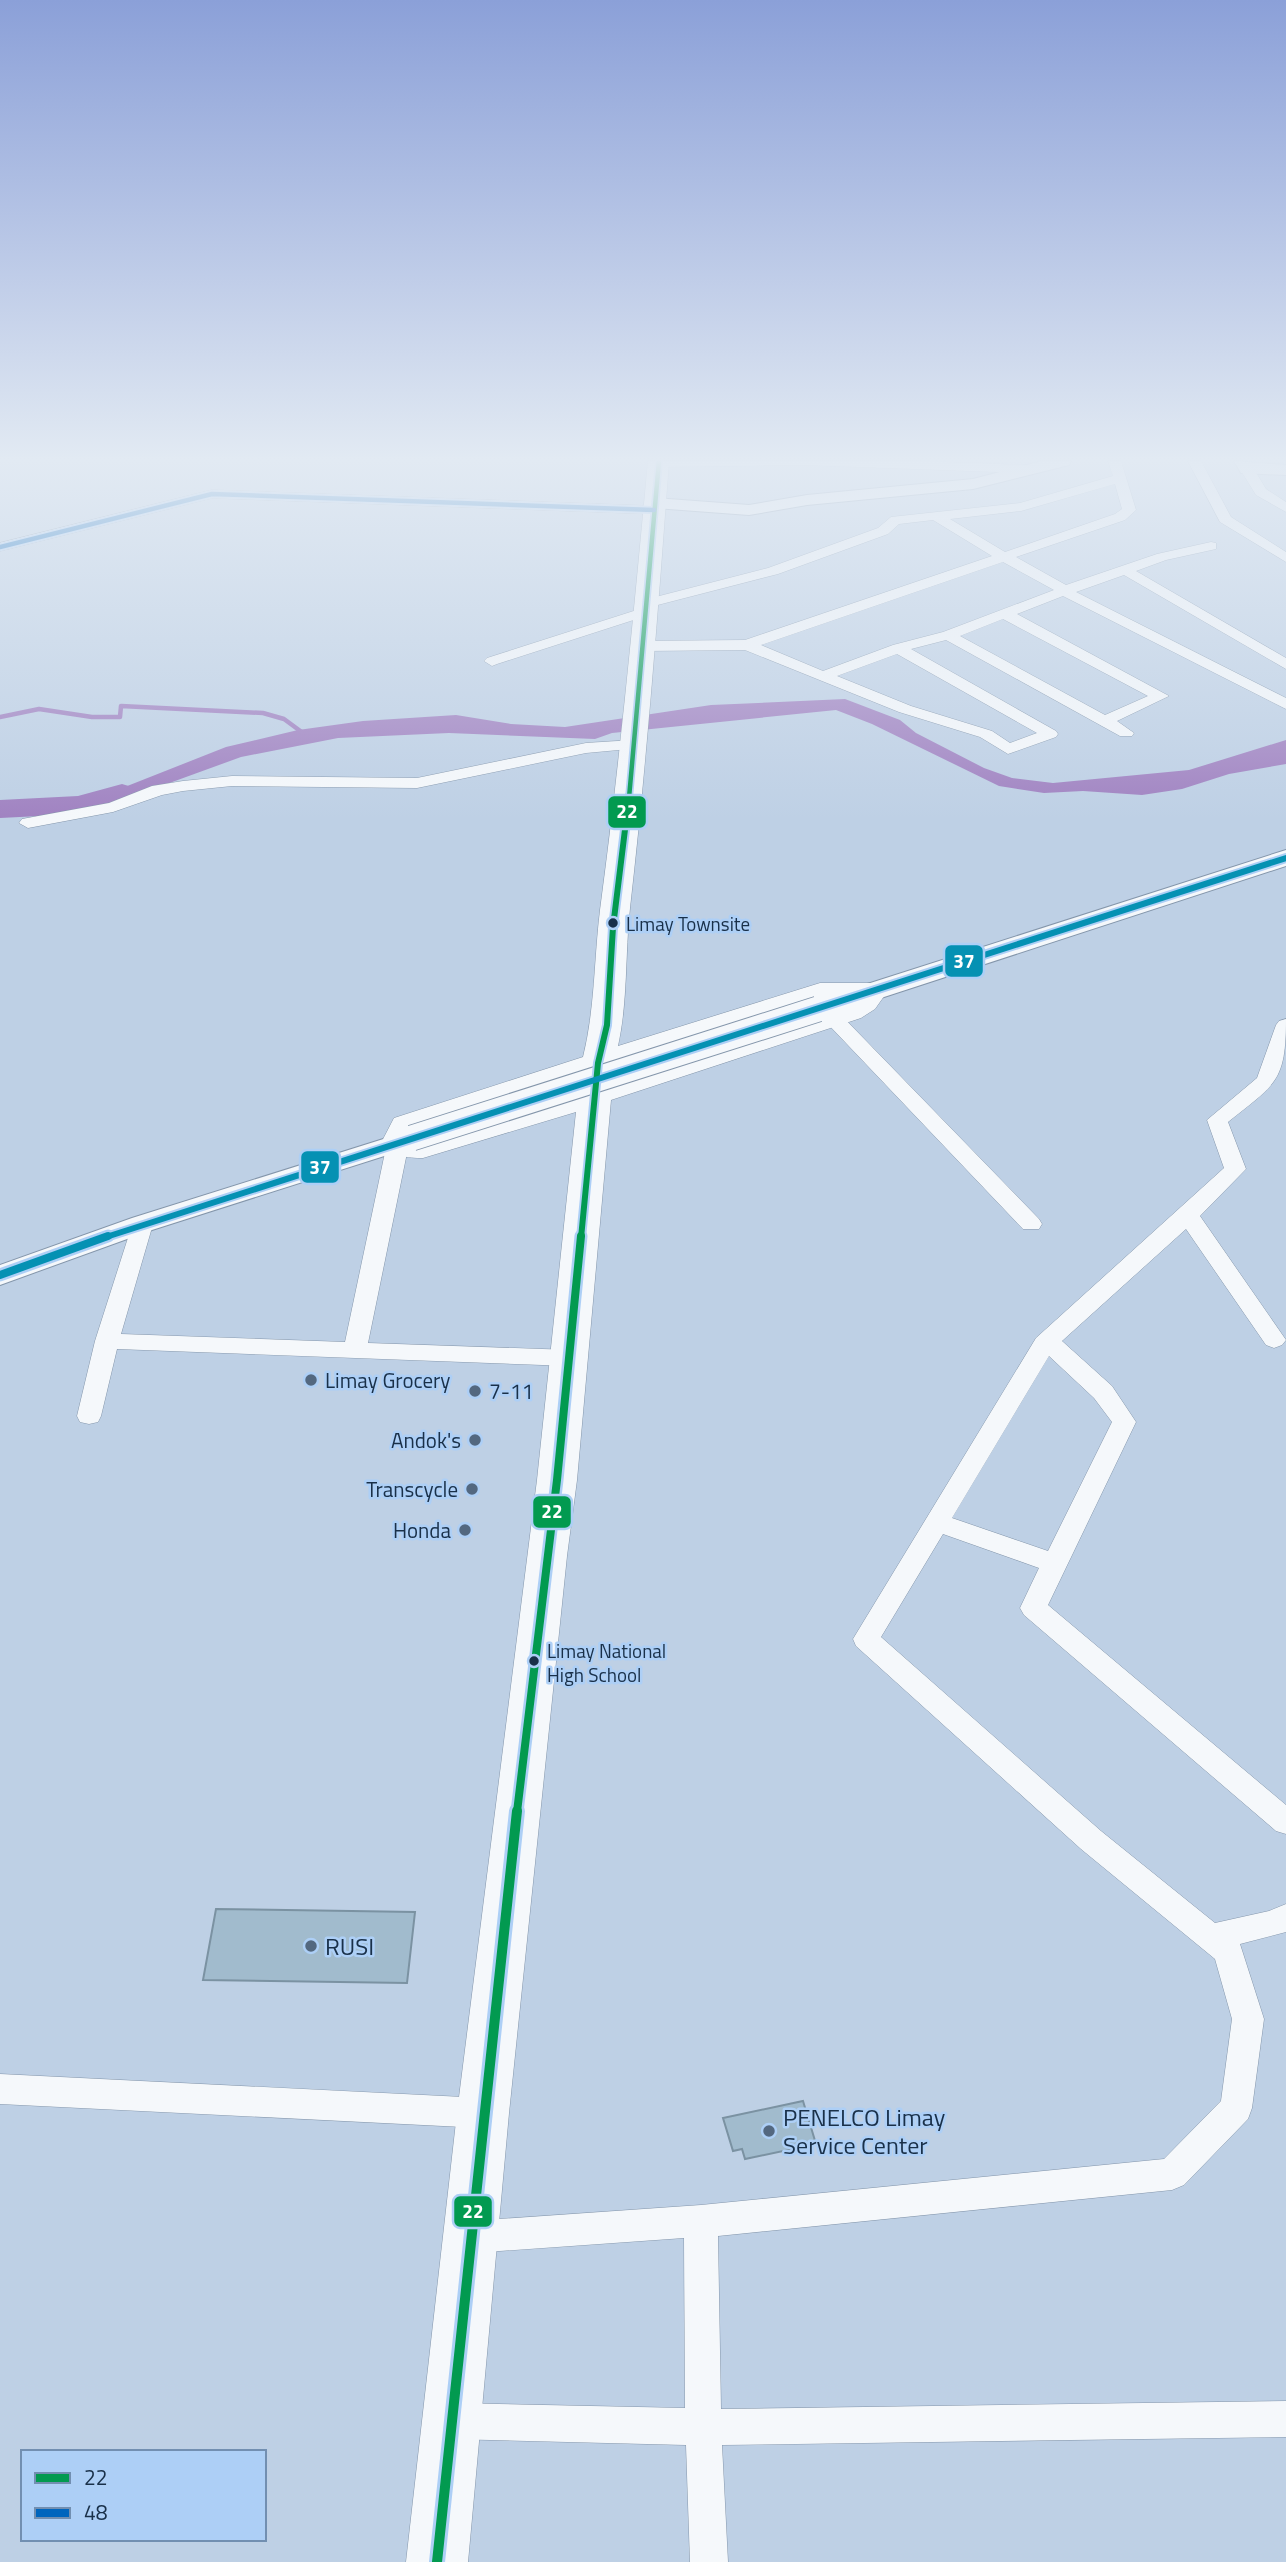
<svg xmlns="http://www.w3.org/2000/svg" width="1286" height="2562" font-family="'Titillium Web',sans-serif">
	<rect width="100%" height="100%" fill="#bed0e5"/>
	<path fill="#a082c1" d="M845 699 900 720 916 733 984 768 1012 778 1053 783 1189 770 1286 740V764L1229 774 1182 789 1142 795 1083 791 1044 793 999 786 872 724 836 710 612 733 595 739 449 733 338 738 241 757 109 805 73 812V801L107 794 226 747 298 730 363 721 456 715 511 724 565 727 711 705Z"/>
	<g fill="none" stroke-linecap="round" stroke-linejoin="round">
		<path stroke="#a082c1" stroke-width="4.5" d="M0 717 39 709 92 717H120L121 706 263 713 284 719 303 733"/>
		<path fill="#a082c1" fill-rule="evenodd" d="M122 784 132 787 136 793 132 799 79 814 0 818V800L78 796Z"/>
	</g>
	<path fill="#a1bbcd" stroke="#7b92a2" stroke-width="2" d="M216 1909 415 1912 407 1983 203 1980Z
		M803 2101 816 2144 745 2159 742 2149 733 2151 723 2118Z"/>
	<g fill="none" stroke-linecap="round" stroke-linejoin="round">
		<g stroke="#8496ab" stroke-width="1">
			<path id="minor" d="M653 461H917L1025 465 1032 469 1025 473 804 465 658 467 653 466Z
				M1108 461H1121L1136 510 1125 520 1016 557 1066 585 1157 554 1211 542 1216 543V549L1166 560 1136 571 1286 658V669L1124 575 1076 592 1286 698V709L1063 596 1017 614 1169 696 1117 721 1134 733 1132 736H1120L946 640 911 649 1056 731 1058 734 1056 737 1008 754 980 737 899 712 745 650 641 651 633 646 641 641 745 640 992 556 933 520 899 524 888 534 778 574 646 608 651 612 649 615 497 664 492 666 484 661 487 658 643 608 638 604 640 601 768 568 878 528 891 517 1020 503 1113 476ZM1115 484 1122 509 1115 514 1005 552 950 519 1021 511ZM1003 562 1054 590 943 632 893 645 823 671 761 645ZM1003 619 1148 696 1105 715 960 636ZM897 654 1037 733 1010 743 992 731 911 706 837 676Z
				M1188 461H1201L1231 517 1286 552V562L1220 522Z
				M1247 465 1252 466 1266 489 1286 502V512L1256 495 1240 469Z
				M212 490 654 506 661 510 654 514 212 498 0 551V543Z
				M634 740 640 742 642 745 640 748 586 753 417 788 232 786 183 791 162 795 113 812 28 828 19 823 22 819 109 803 152 786 183 781 232 776 417 778 586 743Z
				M832 1011 839 1013 1039 1219 1042 1224 1039 1229H1023L825 1021 822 1017 825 1013Z
				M1286 1019C1286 1083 1275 1084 1228 1122L1246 1169 1200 1216 1286 1340 1282 1345 1274 1348 1266 1345 1186 1229 1062 1341 1112 1386 1136 1422 1048 1605 1286 1805V1834L1276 1831 1024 1615 1020 1608 1039 1568 943 1534 881 1637 1101 1831 1215 1923 1269 1911 1286 1904V1932L1240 1944 1264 2019 1252 2108 1248 2119 1184 2185 1172 2190 718 2236 721 2409 1286 2401V2437L722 2445 728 2562H690L686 2445 451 2439 438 2434 433 2421 438 2408 451 2403 685 2408 684 2238 471 2253 459 2249 454 2237 459 2225 471 2221 701 2205 1164 2159 1221 2101 1232 2019 1215 1959 1081 1849 856 1646 853 1639 1036 1338 1224 1168 1207 1120 1257 1078 1276 1025 1279 1021ZM1049 1356 1094 1398 1112 1422 1048 1551 952 1518Z
				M398 1137 405 1139 409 1143 368 1343 570 1350 578 1352 582 1358 578 1364 570 1366 117 1349 101 1416 98 1422 89 1424 80 1422 77 1416 95 1341 134 1219H150L153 1224 121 1334 345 1342 387 1143 391 1139Z
				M0 2074 483 2098 495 2102 499 2113 495 2124 483 2128 0 2104Z"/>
		</g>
		<g stroke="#8496ab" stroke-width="2">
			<path id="tertiary" d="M1042 461H1071L1069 465 973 489 807 505 749 515 655 508 646 503 655 498 749 505 807 495 973 479Z
				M1234 461 1286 465V475L1241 473Z
				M871 984 880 987 884 992 880 997 818 1017 809 1014 805 1009 809 1004Z
				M412 1130 422 1132 426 1138 422 1144 152 1230 0 1285V1265L132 1218Z"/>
		</g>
		<g stroke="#8496ab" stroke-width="2">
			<path id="secondary" d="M1286 850V866L881 998 871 1000 861 998 857 992 861 986Z"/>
		</g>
		<g stroke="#8496ab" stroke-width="1">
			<path id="primary" d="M648 461H669C658 610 647 759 630 908 625 954 628 1001 618 1046L820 983H871L882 985 887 992 875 1009 861 1018 611 1100 577 1480 567 1556 509 2113 468 2562H406L457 2113 537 1480 576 1112 423 1158C408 1158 390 1156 381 1143L394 1118 583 1057C595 1009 594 959 600 910 620 761 634 611 648 461ZM823 1001H846L613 1078 614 1068ZM580 1079 579 1089 417 1138 420 1131 434 1126Z"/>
		</g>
		<use href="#minor" fill="#f5f8fb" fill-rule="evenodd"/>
		<use href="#tertiary" fill="#f5f8fb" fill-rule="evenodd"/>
		<use href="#secondary" fill="#f5f8fb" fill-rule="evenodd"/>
		<use href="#primary" fill="#f5f8fb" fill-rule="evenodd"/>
		<g stroke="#8496ab" stroke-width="27" stroke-linecap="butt">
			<path id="tertiary-bridge" d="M412 1138 818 1009"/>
		</g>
		<use href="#tertiary-bridge" stroke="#f5f8fb" stroke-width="25"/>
		<g stroke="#adcff6" stroke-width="8">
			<path id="bus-1-far3" d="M629 798 659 461"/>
		</g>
		<g stroke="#adcff6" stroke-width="10">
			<path id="bus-1-far2" d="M581 1238 598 1063 607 1025 613 927 629 797"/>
		</g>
		<g stroke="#adcff6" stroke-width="13">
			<path id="bus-1-far1" d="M517 1812 557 1480 581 1236"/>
		</g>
		<g stroke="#adcff6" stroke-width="16">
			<path id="bus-1" d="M437 2562 517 1811"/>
		</g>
		<g stroke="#adcff6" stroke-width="8">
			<path id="bus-2" d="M0 547 212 494 654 510"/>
		</g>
		<g stroke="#adcff6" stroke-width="10">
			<path id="bus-3-far1" d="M103 1238 1286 858"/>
		</g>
		<g stroke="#adcff6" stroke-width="13">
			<path id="bus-3" d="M0 1275 108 1236"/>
		</g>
		<use href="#bus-1-far3" stroke="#029a50" stroke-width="4.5"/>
		<use href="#bus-1-far2" stroke="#029a50" stroke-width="6"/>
		<use href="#bus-1-far1" stroke="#029a50" stroke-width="8"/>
		<use href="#bus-1" stroke="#029a50" stroke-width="10"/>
		<use href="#bus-2" stroke="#0065bd" stroke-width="4.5"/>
		<use href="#bus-3-far1" stroke="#0591b3" stroke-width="6"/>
		<use href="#bus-3" stroke="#0591b3" stroke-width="8"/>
	</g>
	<linearGradient id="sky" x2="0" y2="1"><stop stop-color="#8ba0d8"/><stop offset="0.56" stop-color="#e2eaf3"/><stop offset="1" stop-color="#e2eaf3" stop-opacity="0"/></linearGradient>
	<rect width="1286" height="820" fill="url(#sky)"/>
	<g fill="#193049" stroke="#adcff6" stroke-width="2.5">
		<circle cx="613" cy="923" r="6"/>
		<circle cx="534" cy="1661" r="6"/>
	</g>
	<g fill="#536880" stroke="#adcff6" stroke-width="2.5">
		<circle cx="311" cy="1380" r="7"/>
		<circle cx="475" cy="1391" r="7"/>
		<circle cx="475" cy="1440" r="7"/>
		<circle cx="472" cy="1489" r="7"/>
		<circle cx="465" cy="1530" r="7"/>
		<circle cx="311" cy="1946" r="7"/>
		<circle cx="769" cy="2131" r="7"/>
	</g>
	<g text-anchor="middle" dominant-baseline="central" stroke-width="5" stroke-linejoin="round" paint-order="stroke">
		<g font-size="19" fill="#193049" stroke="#adcff6" text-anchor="start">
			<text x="626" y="923">Limay Townsite</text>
			<text x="547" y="1650">Limay National<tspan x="547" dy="24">High School</tspan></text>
		</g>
		<g font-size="21" fill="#193049" stroke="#adcff6" text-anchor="end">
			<text x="325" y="1380" text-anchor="start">Limay Grocery</text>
			<text x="489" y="1391" text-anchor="start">7-11</text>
			<text x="461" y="1440">Andok's</text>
			<text x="458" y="1489">Transcycle</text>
			<text x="451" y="1530">Honda</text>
		</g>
		<g font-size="24" fill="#193049" stroke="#adcff6" text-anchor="start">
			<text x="325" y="1946">RUSI</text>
			<text x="783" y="2117">PENELCO Limay<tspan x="783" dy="28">Service Center</tspan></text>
		</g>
	</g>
	<g stroke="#adcff6" stroke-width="2.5">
		<rect x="607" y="795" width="40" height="34" rx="7" fill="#029a50"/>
		<rect x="944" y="944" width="40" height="34" rx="7" fill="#0591b3"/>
		<rect x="300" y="1150" width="40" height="34" rx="7" fill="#0591b3"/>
		<rect x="532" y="1495" width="40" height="34" rx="7" fill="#029a50"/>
		<rect x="453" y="2195" width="40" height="33" rx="7" fill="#029a50"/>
	</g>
	<g font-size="19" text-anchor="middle" font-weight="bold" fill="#fff">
		<text x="627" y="818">22</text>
		<text x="964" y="968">37</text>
		<text x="320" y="1174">37</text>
		<text x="552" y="1518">22</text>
		<text x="473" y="2218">22</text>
	</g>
	<rect x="21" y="2450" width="245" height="91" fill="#adcff6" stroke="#728fb1" stroke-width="2"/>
	<rect x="35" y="2473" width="35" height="10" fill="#029a50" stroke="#728fb1" stroke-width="2"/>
	<text x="84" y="2485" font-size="21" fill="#193049">22</text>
	<rect x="35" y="2508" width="35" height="10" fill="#0065bd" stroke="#728fb1" stroke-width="2"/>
	<text x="84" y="2520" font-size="21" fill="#193049">48</text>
</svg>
